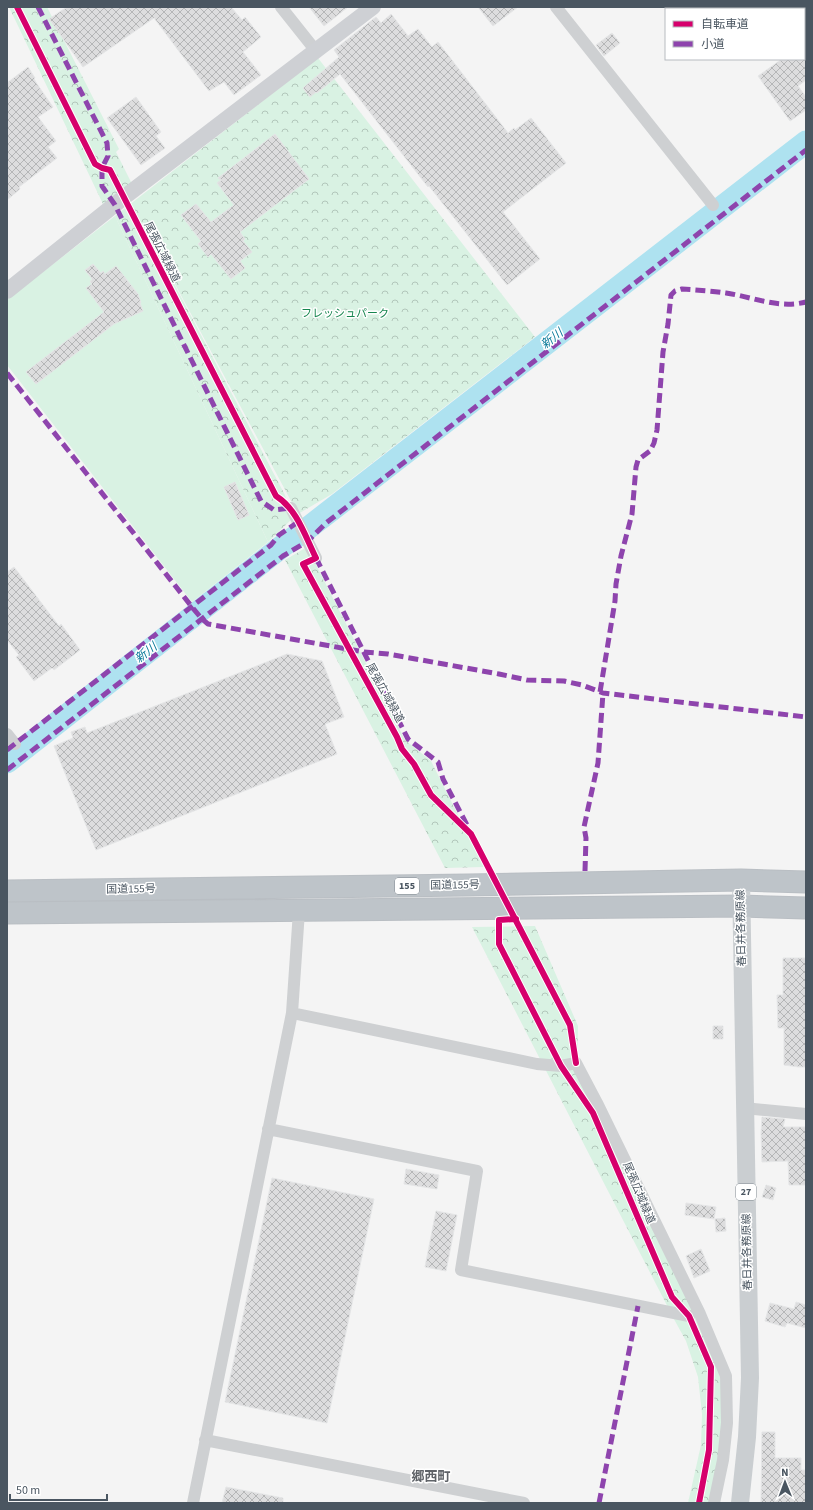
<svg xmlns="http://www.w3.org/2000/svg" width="813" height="1510" font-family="'Source Sans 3','Noto Sans JP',sans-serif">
	<defs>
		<pattern id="park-crowns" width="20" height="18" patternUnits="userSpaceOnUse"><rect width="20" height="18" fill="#d9f2e3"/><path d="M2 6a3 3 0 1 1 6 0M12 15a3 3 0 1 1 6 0" fill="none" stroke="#b2c7bb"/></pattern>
		<pattern id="building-cross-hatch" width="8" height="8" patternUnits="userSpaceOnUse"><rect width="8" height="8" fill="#ddddde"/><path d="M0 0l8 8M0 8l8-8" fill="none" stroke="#b5b6b7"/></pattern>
	</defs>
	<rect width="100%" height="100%" fill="#f4f4f4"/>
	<path fill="#d9f2e3" d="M115 216 268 542 192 602 7 365V300Z"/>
	<path fill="url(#park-crowns)" d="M9 7H47L119 149 116 152 132 184 103 204Z
		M318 58 535 337 332 494 298 514 137 213 285 495 292 519 268 542 115 216Z
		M307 547 405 740 431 761 484 867 445 868 285 560Z
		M535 926 578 1026 577 1070 655 1226 717 1366 721 1381 722 1439 710 1503H688L701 1445 702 1414 698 1377 686 1341 675 1321 472 927Z"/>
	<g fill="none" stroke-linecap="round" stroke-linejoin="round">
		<path stroke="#aee2f0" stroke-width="23" d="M7 762 285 544 308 528 806 142"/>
	</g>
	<path fill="url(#building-cross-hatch)" stroke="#e5e6e7" d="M67 7H231L242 20 245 17 261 37 243 52 261 75 234 95 224 82 209 91 154 18 83 67 49 19Z
		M309 7H348L324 26Z
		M478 7H518L493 26Z
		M391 14 408 36 418 29 432 47 438 42 508 133 514 128 515 130 531 118 566 163 503 212 540 259 507 285 429 186 428 187 340 74 317 93 316 92 310 97 303 88 339 57 334 50 376 17 381 23Z
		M612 33 620 43 604 56 596 45Z
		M782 59H806V80L798 86 806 97V110L790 121 758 76Z
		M28 67 35 78 34 79 37 84 53 107 38 117 56 141 48 147 57 158 19 187 20 189 7 200V83Z
		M136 97 161 132 156 136 165 148 141 165 107 118Z
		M275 134 309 179 240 232 245 239 243 241 252 252 240 261 245 268 231 279 211 254 208 257 198 244 201 241 181 215 196 204 211 222 234 205 217 183 221 180 218 178Z
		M93 264 101 273 103 271 105 274 116 266 138 294 141 303H140L143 311 114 324 36 384 26 372 104 312 86 288 92 284 90 282 92 279 85 270Z
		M235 482 249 515 238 520 224 487Z
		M14 567 59 626 61 624 80 650 54 670 52 668 34 681 16 657 19 655 7 640V572Z
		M287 654 322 661 344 717 325 724 337 754 96 850 54 746 73 738 71 732 85 727 87 733Z
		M783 958H806V1067H799L784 1065V1028H778L777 995H783Z
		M713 1026H723V1039H713Z
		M762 1117 785 1119 783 1127H806V1185H789L788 1161 762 1162 761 1133Z
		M406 1169 439 1175 437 1189 404 1184Z
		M272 1178 374 1199 327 1423 225 1402Z
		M766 1185 776 1188 773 1200 762 1197Z
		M686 1203 716 1207 714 1219 685 1215Z
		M436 1211 457 1215 446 1271 425 1267Z
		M725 1218 726 1231 716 1232 715 1219Z
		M701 1249 710 1271 694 1278 686 1256Z
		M796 1302 806 1305V1328L787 1323 785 1327 765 1321 770 1303 794 1309Z
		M762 1432H775V1458H801V1470H806V1503H761Z
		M226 1487 283 1498V1503H222Z"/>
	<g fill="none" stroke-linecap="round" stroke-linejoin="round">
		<g stroke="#b9bec3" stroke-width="23">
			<path id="highway" d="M7 891 468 885 741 880 806 882
				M7 913 741 906 806 908"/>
		</g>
		<path stroke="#ced0d2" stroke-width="12" d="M281 7 316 51
			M556 7 713 205
			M291 508 316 558
			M7 734 15 744
			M292 1013 537 1064 561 1066 576 1063 597 1103 700 1314 726 1376 727 1423 723 1460 714 1503
			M744 1108 806 1114
			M268 1129 477 1171 461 1270 689 1316
			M205 1440 524 1503
			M193 1503 292 1013 299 911"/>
		<path stroke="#ced0d4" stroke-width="16" d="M7 291 123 198 373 7"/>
		<path stroke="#caced1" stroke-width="18" d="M740 1503 747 1437 750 1378 741 880"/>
		<use href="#highway" stroke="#bec4c9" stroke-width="21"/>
		<path stroke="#8e44ad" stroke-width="5" stroke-dasharray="10 5" stroke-linecap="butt" d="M38 7 107 143 108 156 102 168V186L115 205 261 501 274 510 291 508
			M7 373 192 607 202 619 208 624 364 652 388 654 499 674 527 680 564 681 582 685 603 693 806 717
			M316 558 408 739 438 762 443 779 467 825
			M600 692 615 601 616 584 621 556 632 514 636 467 638 460 650 451 654 443 657 430 663 352 668 324 671 295 675 291 682 289C697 290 712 291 726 293 753 297 778 309 806 302
			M7 750 271 545 279 535 298 522
			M7 770 283 556 308 541 326 523 806 150
			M585 871 586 838 584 827 598 763 603 693
			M599 1503 638 1306"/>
		<g stroke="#fff" stroke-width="8">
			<path id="cycleway" d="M17 7 95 164 102 168 110 170 276 496C297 509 305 536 316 558L303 564 397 737 402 749 414 764 431 795 471 834 570 1025 576 1063
				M516 919 499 920V944L561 1066 593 1113 672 1297 689 1316 711 1367 709 1450 699 1503"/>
		</g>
		<use href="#cycleway" stroke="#d6006c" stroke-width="6"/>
	</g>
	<g text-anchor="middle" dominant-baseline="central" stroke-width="3" stroke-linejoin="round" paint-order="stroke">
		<g fill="#fff" stroke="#808990" stroke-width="1">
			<rect x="395" y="878" width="24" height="16" rx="3"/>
			<rect x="736" y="1184" width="20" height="16" rx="3"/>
		</g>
		<g font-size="10" font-weight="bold" fill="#4a5661">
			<text x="407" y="886">155</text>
			<text x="746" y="1192">27</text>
		</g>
		<g font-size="11" fill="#4a5661" stroke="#fff">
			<text transform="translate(162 252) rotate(63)">尾張広域緑道</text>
			<text transform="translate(385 693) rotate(61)">尾張広域緑道</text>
			<text transform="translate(455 885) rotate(-1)">国道155号</text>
			<text transform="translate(131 889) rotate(-1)">国道155号</text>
			<text transform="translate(741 928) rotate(-91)">春日井各務原線</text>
			<text transform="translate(639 1193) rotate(67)">尾張広域緑道</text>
			<text transform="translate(747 1252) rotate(-91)">春日井各務原線</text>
		</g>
		<g font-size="11" fill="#17864f" stroke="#fff">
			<text x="345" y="313">フレッシュパーク</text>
		</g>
		<g font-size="12" font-style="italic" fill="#0c7c9b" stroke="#fff">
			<text transform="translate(552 339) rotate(-38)">新川</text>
			<text transform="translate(146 653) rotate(-38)">新川</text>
		</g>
		<g font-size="13" font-weight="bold" fill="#5f6368" stroke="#fff">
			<text x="431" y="1477">郷西町</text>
		</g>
	</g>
	<rect width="813" height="1510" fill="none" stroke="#4a5661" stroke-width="16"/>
	<rect x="665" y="8" width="140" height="52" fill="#ffffff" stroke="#b7bbc0"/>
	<rect x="673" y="21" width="20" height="6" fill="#d6006c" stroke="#b7bbc0"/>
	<text x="701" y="28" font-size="12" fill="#4a5661">自転車道</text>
	<rect x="673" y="41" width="20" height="6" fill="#8e44ad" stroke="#b7bbc0"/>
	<text x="701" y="48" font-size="12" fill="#4a5661">小道</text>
	<g transform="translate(785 1482) rotate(359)" stroke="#ffffff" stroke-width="3" paint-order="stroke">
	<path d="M0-3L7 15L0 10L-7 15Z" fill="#4a5661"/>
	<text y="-6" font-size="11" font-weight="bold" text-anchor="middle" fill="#4a5661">N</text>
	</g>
	<path d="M10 1494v6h97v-6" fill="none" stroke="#4a5661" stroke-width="2"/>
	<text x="16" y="1494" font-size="12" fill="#4a5661" stroke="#ffffff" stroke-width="3" paint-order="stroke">50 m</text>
</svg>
